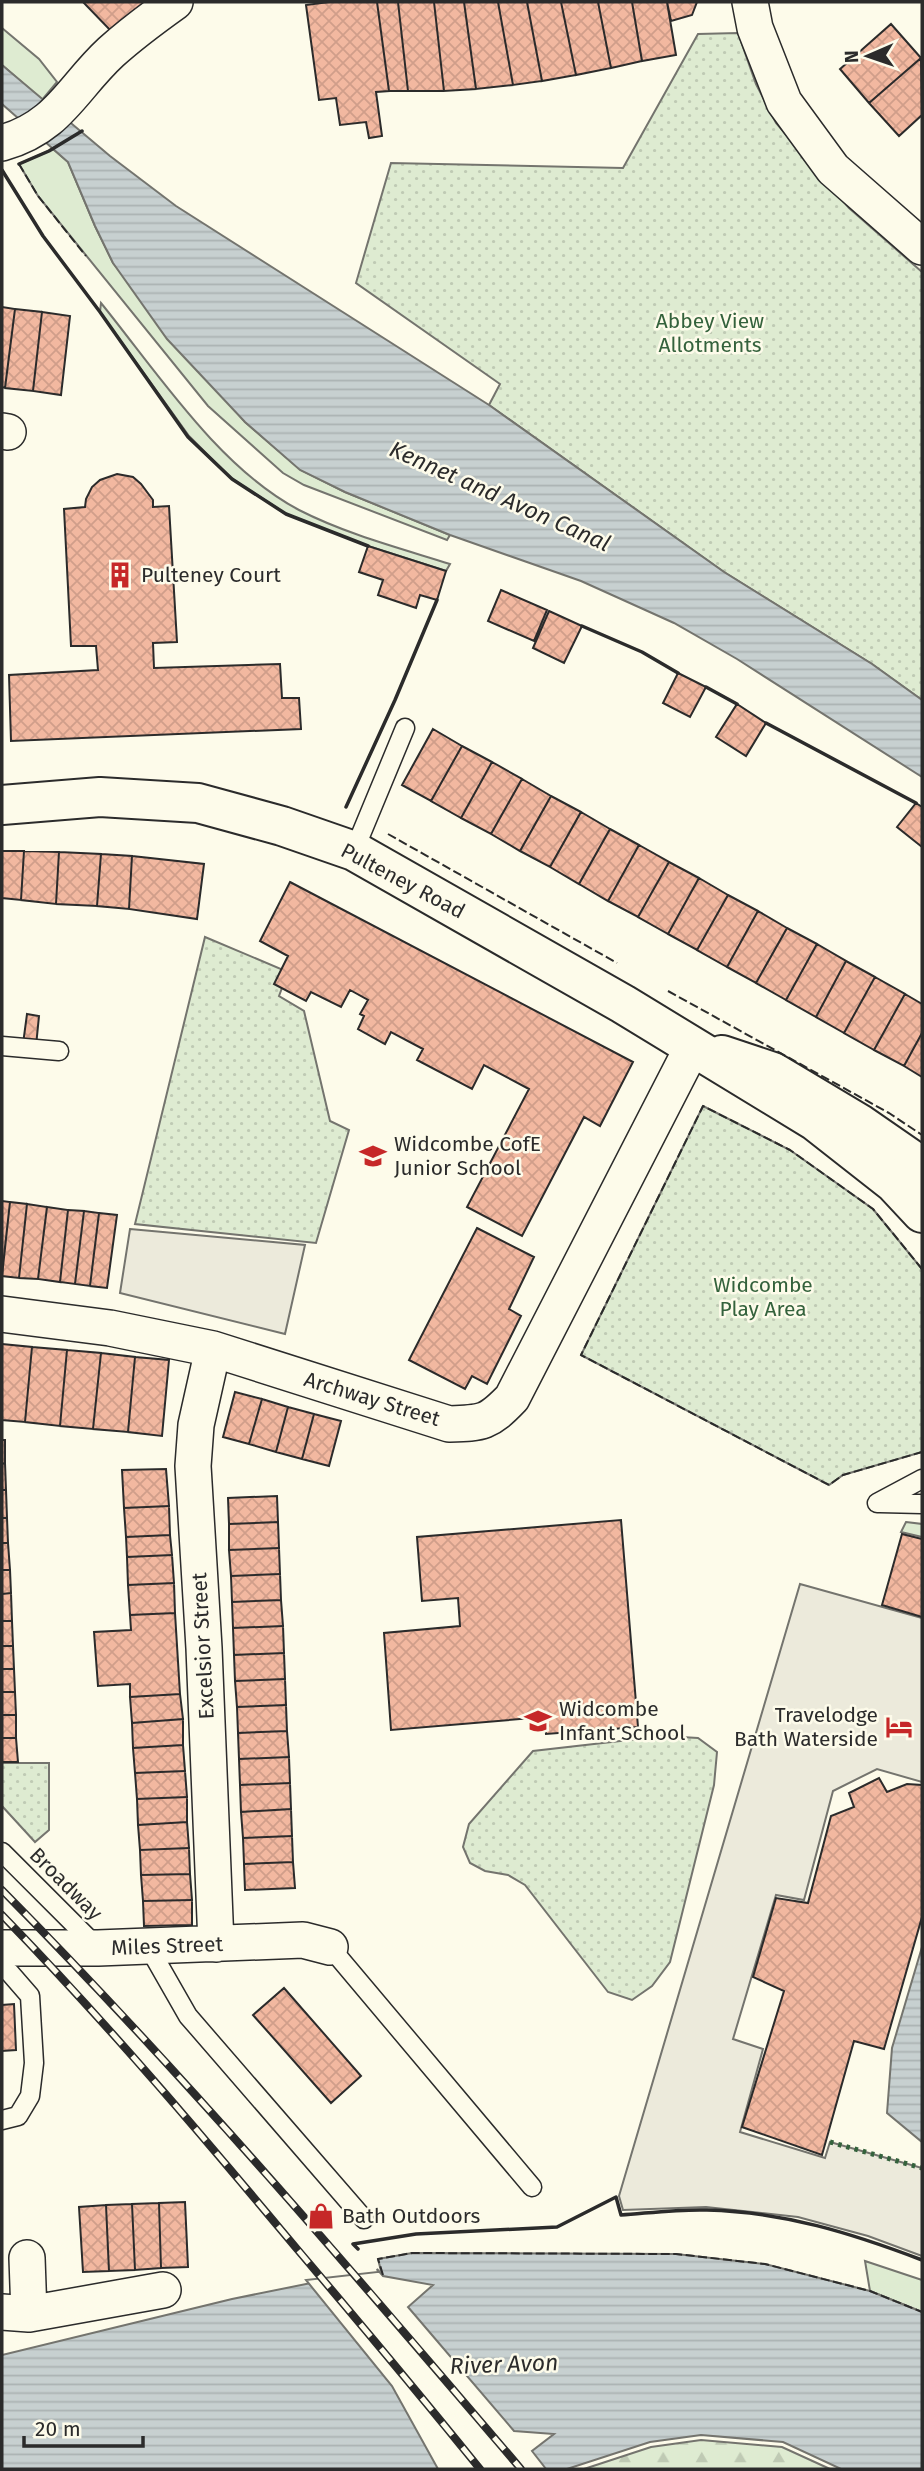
<svg xmlns="http://www.w3.org/2000/svg" width="924" height="2471" font-family="'Fira Sans',sans-serif">
	<defs>
		<pattern id="forest-firs" width="22" height="20" patternUnits="userSpaceOnUse" patternTransform="scale(1.75)"><rect width="22" height="20" fill="#deebd1"/><path d="M5 1l3.5 6h-7zM16 11l3.5 6h-7z" fill="#bfcab4"/></pattern>
		<pattern id="park-dots" width="8" height="8" patternUnits="userSpaceOnUse" patternTransform="scale(1.75)"><rect width="8" height="8" fill="#deebd1"/><path d="M2 2h.1M6 6h.1" fill="none" stroke="#bfcab4" stroke-width="1.8" stroke-linecap="round"/></pattern>
		<pattern id="water-rules" width="6" height="5" patternUnits="userSpaceOnUse" patternTransform="scale(1.75)"><rect width="6" height="5" fill="#c7d0d0"/><path d="M0 2.5h6" fill="none" stroke="#abb3b3"/></pattern>
		<pattern id="building-cross-hatch" width="8" height="8" patternUnits="userSpaceOnUse" patternTransform="scale(1.75)"><rect width="8" height="8" fill="#f2b8a0"/><path d="M0 0l8 8M0 8l8-8" fill="none" stroke="#d09e8a"/></pattern>
	</defs>
	<rect width="100%" height="100%" fill="#fdfbea"/>
	<path fill="#deebd1" stroke="#74746e" stroke-width="2" d="M2 28 39 59 57 82 42 100 2 65Z
		M53 149 68 162 95 226 113 263 245 422 301 470 345 492 450 535 447 540 304 485 283 473 208 406 38 196 19 164Z
		M101 303C157 372 219 468 299 510 346 534 399 548 450 564L446 571 368 546 286 514 231 478 189 436 100 312Z
		M906 1522 922 1524V1537L901 1532Z
		M865 2261 922 2280V2312L870 2291Z"/>
	<path fill="url(#forest-firs)" stroke="#74746e" stroke-width="2" d="M701 2440 782 2447 830 2469H584L651 2447Z"/>
	<path fill="url(#park-dots)" stroke="#74746e" stroke-width="2" d="M738 33 756 84 776 123 849 208 922 272V700L872 664 724 572 489 405 500 384 356 283 391 163 623 168 698 34Z
		M205 937 288 972 279 996 304 1011 330 1121 349 1130 316 1243 135 1224Z
		M703 1106 790 1150 873 1209 922 1269V1452L843 1475 829 1485 581 1355Z
		M664 1736 698 1738 717 1752 714 1785 670 1962 652 1986 632 2000 608 1992 525 1885 508 1875 485 1871 470 1863 463 1847 469 1824 533 1751Z
		M2 1763H49V1830L35 1842 2 1806Z"/>
	<path fill="#eceadb" stroke="#74746e" stroke-width="2" d="M130 1229 305 1245 285 1334 120 1293Z
		M800 1584 922 1618V1782L877 1769 833 1791 804 1900 776 1895 733 2039 763 2049 740 2132 825 2158 830 2142 922 2168V2256L868 2236 798 2217 706 2207 623 2210 619 2196Z"/>
	<path fill="url(#water-rules)" stroke="#74746e" stroke-width="2" d="M2 65 110 156 176 206 489 405 724 572 872 664 922 700V777L737 659 674 623 581 581 450 535 345 492 300 470 245 422 167 339 113 263 95 226 68 162 2 104Z
		M922 1947V2142L887 2113 892 2048Z
		M412 2253 676 2254 765 2264 870 2291 922 2312V2469H841L783 2442 701 2435 650 2442 567 2469H2V2355L232 2299 316 2282 382 2275 378 2259Z"/>
	<path fill="#fdfbea" stroke="#74746e" stroke-width="2" d="M377 2269 383 2276 433 2285 408 2307 514 2431 554 2434 532 2451 546 2469H438L392 2386 306 2280 378 2272Z"/>
	<path fill="url(#building-cross-hatch)" stroke="#2b2b2b" stroke-width="2" d="M83 2H147L114 34Z
		M329 2H377L389 91 376 92 382 136 369 138 366 122 340 125 336 98 319 100 306 5Z
		M377 2H398L408 91H389Z
		M398 2H434L444 91H408Z
		M434 2H464L476 89 444 91Z
		M464 2H498L513 85 476 89Z
		M498 2H527L542 81 513 85Z
		M527 2H561L576 75 542 81Z
		M561 2H598L611 68 576 75Z
		M598 2H632L642 61 611 68Z
		M632 2H667L676 55 642 61Z
		M667 2H697L692 15 671 21Z
		M891 24 921 58 869 103 840 69Z
		M921 58 922 115 899 136 869 103Z
		M2 307 15 309 5 388 2 387Z
		M15 309 42 312 33 391 5 388Z
		M42 312 70 316 61 395 33 391Z
		M117 474 133 477 141 484 153 500V507L169 506 177 642 153 643 154 668 280 664 282 698H299L301 729 11 741 9 675 98 670 96 646H71L64 509 85 507 86 499 92 487 100 480Z
		M368 546 446 571 437 600 420 595 416 608 378 595 383 580 359 572Z
		M501 590 547 610 534 641 488 621Z
		M549 611 582 626 564 663 533 648Z
		M678 673 706 687 690 717 663 703Z
		M737 704 766 723 746 756 716 737Z
		M433 729 462 746 431 801 402 785Z
		M462 746 492 762 461 818 431 801Z
		M492 762 522 779 491 834 461 818Z
		M522 779 551 796 520 851 491 834Z
		M551 796 581 812 550 867 520 851Z
		M916 803 922 807V847L897 827Z
		M581 812 610 829 579 884 550 867Z
		M610 829 639 845 608 901 579 884Z
		M639 845 669 862 638 917 608 901Z
		M2 851H24L21 900 2 898Z
		M24 851 59 852 56 904 21 900Z
		M59 852 101 854 97 906 56 904Z
		M101 854 132 856 129 909 97 906Z
		M132 856 204 864 197 919 129 909Z
		M669 862 699 878 668 934 638 917Z
		M699 878 728 895 697 950 668 934Z
		M290 882 633 1062 600 1126 584 1117 522 1236 467 1207 529 1089 484 1065 472 1089 417 1060 423 1049 391 1032 385 1044 358 1029 364 1016 360 1014 368 1000 350 990 341 1007 311 992 306 1001 274 984 288 956 260 941Z
		M728 895 758 911 727 967 697 950Z
		M758 911 787 928 756 983 727 967Z
		M787 928 817 944 786 1000 756 983Z
		M817 944 846 961 816 1017 786 1000Z
		M846 961 875 977 844 1033 816 1017Z
		M875 977 905 994 874 1050 844 1033Z
		M905 994 922 1004V1033L904 1066 874 1050Z
		M27 1014 39 1016 36 1046 23 1044Z
		M922 1033V1077L904 1066Z
		M2 1201 10 1202 2 1274Z
		M10 1202 27 1204 19 1278 2 1276Z
		M27 1204 47 1207 38 1279 19 1278Z
		M47 1207 68 1210 60 1282 38 1279Z
		M68 1210 84 1211 75 1284 60 1282Z
		M84 1211 99 1213 90 1286 75 1284Z
		M99 1213 117 1215 107 1288 90 1286Z
		M477 1228 534 1257 509 1309 521 1316 487 1384 472 1376 465 1389 409 1360Z
		M2 1344 32 1347 25 1422 2 1420Z
		M32 1347 67 1350 60 1426 25 1422Z
		M67 1350 101 1353 93 1429 60 1426Z
		M101 1353 135 1357 128 1432 93 1429Z
		M135 1357 169 1360 162 1436 128 1432Z
		M235 1392 262 1399 249 1444 223 1437Z
		M262 1399 288 1407 276 1452 249 1444Z
		M288 1407 314 1414 302 1459 276 1452Z
		M314 1414 341 1421 329 1466 302 1459Z
		M2 1440H5V1463L2 1464Z
		M5 1463 6 1490H2V1464Z
		M166 1469 169 1506 124 1508 122 1470Z
		M2 1490H6L7 1518H2Z
		M277 1496 278 1522 229 1524 228 1498Z
		M169 1506 170 1535 126 1537 124 1508Z
		M2 1518H7L8 1543H2Z
		M621 1520 638 1727 546 1734 544 1717 391 1730 384 1633 460 1626 458 1598 422 1601 417 1537Z
		M278 1522 279 1548 229 1550V1524Z
		M902 1534 922 1539V1617L882 1605Z
		M170 1535 172 1555 127 1557 126 1537Z
		M2 1543H8L10 1570H2Z
		M279 1548 280 1574 231 1576 229 1550Z
		M172 1555 174 1583 128 1585 127 1557Z
		M2 1570H10L11 1593 2 1594Z
		M280 1574 281 1600 232 1602 231 1576Z
		M174 1583 175 1613 130 1615 128 1585Z
		M11 1593 12 1621H2V1594Z
		M281 1600 283 1626 233 1628 232 1602Z
		M175 1613 180 1694 130 1697V1684L98 1686 94 1632 131 1630 130 1615Z
		M2 1621H12L13 1646H2Z
		M283 1626 284 1653 234 1655 233 1628Z
		M2 1646H13L14 1669H2Z
		M284 1653 285 1679 235 1681 234 1655Z
		M2 1669H14L15 1692H2Z
		M285 1679 286 1705 237 1707 235 1681Z
		M2 1692H15L16 1715H2Z
		M180 1694 183 1719 132 1723 130 1697Z
		M286 1705 287 1731 238 1733 237 1707Z
		M2 1715H16V1738H2Z
		M183 1719V1745L133 1748 132 1723Z
		M287 1731 289 1757 239 1759 238 1733Z
		M2 1738H16L18 1762H2Z
		M183 1745 185 1771 135 1773 133 1748Z
		M289 1757 290 1783 240 1785 239 1759Z
		M185 1771 187 1797 137 1799 135 1773Z
		M879 1778 887 1792 907 1784 922 1785V1917L884 2049 854 2041 822 2155 742 2127 784 1991 753 1977 776 1898 808 1903 831 1816 854 1807 849 1793Z
		M290 1783 291 1809 241 1812 240 1785Z
		M187 1797V1822L138 1825 137 1799Z
		M291 1809 292 1836 243 1838 241 1812Z
		M187 1822 189 1848 140 1850 138 1825Z
		M292 1836 293 1862 244 1864 243 1838Z
		M189 1848 190 1874 141 1875 140 1850Z
		M293 1862 295 1888 245 1890 244 1864Z
		M190 1874 192 1900 143 1901 141 1875Z
		M192 1900V1925L144 1926 143 1901Z
		M284 1988 361 2076 331 2103 253 2015Z
		M14 2004 16 2050 2 2051V2005Z
		M185 2202 188 2267 161 2268 159 2203Z
		M159 2203 161 2268 135 2270 132 2204Z
		M132 2204 135 2270 109 2271 106 2205Z
		M106 2205 109 2271 83 2272 79 2207Z"/>
	<g fill="none" stroke-linecap="round" stroke-linejoin="round">
		<g stroke="#2b2b2b" stroke-width="21">
			<path id="service" d="M354 851 405 728
				M2 1046 59 1051
				M877 1503 922 1479
				M880 1503 922 1504
				M2 1852 96 1946
				M148 1946 188 2016 364 2219
				M330 1947 532 2187
				M2 1967 10 1973 30 1996 34 2063 30 2096 18 2116 2 2120"/>
		</g>
		<g stroke="#2b2b2b" stroke-width="38">
			<path id="minor" d="M750 2 755 28 784 102 833 169 922 247
				M2 143C59 127 72 88 111 52 131 34 154 17 175 2
				M2 431 8 432
				M2 1314 110 1328 213 1349 449 1424C483 1423 488 1423 512 1398L693 1046
				M213 1349 196 1425 193 1466 204 1648 216 1944
				M2 1948H98L303 1940 330 1947
				M27 2258 29 2314
				M2 2312 29 2314 163 2290"/>
		</g>
		<g stroke="#2b2b2b" stroke-width="42">
			<path id="primary" d="M722 1055 773 1072 860 1124 922 1167"/>
		</g>
		<g stroke="#2b2b2b" stroke-width="42">
			<path id="trunk" d="M2 805 100 797 198 803 282 826 354 851 623 1004 815 1121 894 1183 922 1213"/>
		</g>
		<use href="#service" stroke="#fdfbea" stroke-width="18"/>
		<use href="#minor" stroke="#fdfbea" stroke-width="35"/>
		<use href="#primary" stroke="#fdfbea" stroke-width="38"/>
		<use href="#trunk" stroke="#fdfbea" stroke-width="38"/>
		<g stroke="#2b2b2b" stroke-width="8">
			<path id="rail" d="M2 1890C184 2074 353 2272 521 2469
				M2 1915C107 2023 201 2134 297 2249 359 2322 420 2395 480 2469"/>
		</g>
		<use href="#rail" stroke="#fdfbea" stroke-width="5" stroke-dasharray="16" stroke-linecap="butt"/>
		<path stroke="#34623c" stroke-width="5" stroke-dasharray="3.5 5" stroke-linecap="butt" d="M830 2142 922 2168"/>
		<path stroke="#2b2b2b" stroke-width="2" stroke-dasharray="9 3.5" stroke-linecap="butt" d="M19 164 38 196 86 256
			M388 834 617 963
			M668 991 889 1113 922 1135
			M922 1269 873 1209 790 1150 703 1106 581 1355 829 1485 843 1475 922 1452
			M383 2275 378 2259 412 2253 676 2254 765 2264 870 2291 922 2312"/>
		<path stroke="#2b2b2b" stroke-width="3.5" d="M19 164 49 151 82 131
			M2 170 43 236 100 312 188 437 232 479 286 514 368 546
			M582 626 642 652 678 673
			M706 687 737 704
			M766 723 916 803
			M346 807 395 700 437 600
			M358 2249 353 2244 416 2234 557 2227 616 2197 621 2215C649 2213 679 2209 707 2210 784 2212 851 2233 922 2260"/>
	</g>
	<defs>
		<g id="building-bare" transform="scale(2.1)"><path d="M-4-6H4V6H1V3H-1V6H-4ZM-2.5-4.3h1.7v1.8h-1.7ZM.8-4.3h1.7v1.8H.8ZM-2.5-1h1.7V.8h-1.7ZM.8-1h1.7V.8H.8Z" fill="#c62828" stroke="#fdfbea" stroke-width="2.5" paint-order="stroke"/></g>
		<g id="school-bare" transform="scale(2.1)"><path d="M0-5L7-2L0 1L-7-2ZM-4 1L0 2.5L4 1V4Q0 6-4 4Z" fill="#c62828" stroke="#fdfbea" stroke-width="2.5" paint-order="stroke"/></g>
		<g id="hotel-bare" transform="scale(2.1)"><path d="M-6-4.5h1.5V1H6V5H4.5V3h-9V5H-6ZM-4 0a1.8 1.8 0 1 1 3.6 0ZM.5 0V-2.5h3Q6-2.5 6 0Z" fill="#c62828" stroke="#fdfbea" stroke-width="2.5" paint-order="stroke"/></g>
		<g id="shop-bare" transform="scale(2.1)"><path d="M-5-2.5h2.3a2.7 3.5 0 0 1 5.4 0H5L5.5 6h-11ZM-1.5-2.5h3a1.5 2.3 0 0 0-3 0Z" fill="#c62828" stroke="#fdfbea" stroke-width="2.5" paint-order="stroke"/></g>
	</defs>
	<g fill-rule="evenodd">
		<use href="#building-bare" x="120" y="575"/>
		<use href="#school-bare" x="373" y="1156"/>
		<use href="#school-bare" x="538" y="1721"/>
		<use href="#hotel-bare" x="899" y="1727"/>
		<use href="#shop-bare" x="321" y="2216"/>
	</g>
	<g text-anchor="middle" dominant-baseline="central" stroke-width="5" stroke-linejoin="round" paint-order="stroke">
		<g font-size="21" fill="#34623c" stroke="#fdfbea">
			<text x="710" y="321">Abbey View<tspan x="710" dy="24">Allotments</tspan></text>
			<text x="763" y="1285">Widcombe<tspan x="763" dy="24">Play Area</tspan></text>
		</g>
		<g font-size="21" fill="#2b2b2b" stroke="#fdfbea" text-anchor="start">
			<text x="141" y="575">Pulteney Court</text>
			<text x="394" y="1144">Widcombe CofE<tspan x="394" dy="24">Junior School</tspan></text>
			<text x="559" y="1709">Widcombe<tspan x="559" dy="24">Infant School</tspan></text>
			<text x="878" y="1715" text-anchor="end">Travelodge<tspan x="878" dy="24">Bath Waterside</tspan></text>
			<text x="342" y="2216">Bath Outdoors</text>
		</g>
		<g font-size="21" fill="#2b2b2b" stroke="#fdfbea">
			<text transform="translate(403 881) rotate(28)">Pulteney Road</text>
			<text transform="translate(372 1399) rotate(17)">Archway Street</text>
			<text transform="translate(203 1646) rotate(-93)">Excelsior Street</text>
			<text transform="translate(66 1884) rotate(45)">Broadway</text>
			<text transform="translate(167 1946) rotate(-2)">Miles Street</text>
		</g>
		<g font-size="23" font-style="italic" fill="#2b2b2b" stroke="#fdfbea">
			<text transform="translate(500 496) rotate(24)">Kennet and Avon Canal</text>
			<text transform="translate(504 2364) rotate(-2)">River Avon</text>
		</g>
	</g>
	<rect width="924" height="2471" fill="none" stroke="#2b2b2b" stroke-width="7"/>
	<g transform="translate(868 56) rotate(268)" stroke="#fdfbea" stroke-width="5" paint-order="stroke">
	<path d="M0-5L12 26L0 18L-12 26Z" fill="#2b2b2b"/>
	<text y="-10" font-size="19" font-weight="bold" text-anchor="middle" fill="#2b2b2b">N</text>
	</g>
	<path d="M24 2436v10h119v-10" fill="none" stroke="#2b2b2b" stroke-width="3.5"/>
	<text x="35" y="2436" font-size="21" fill="#2b2b2b" stroke="#fdfbea" stroke-width="5" paint-order="stroke">20 m</text>
</svg>
